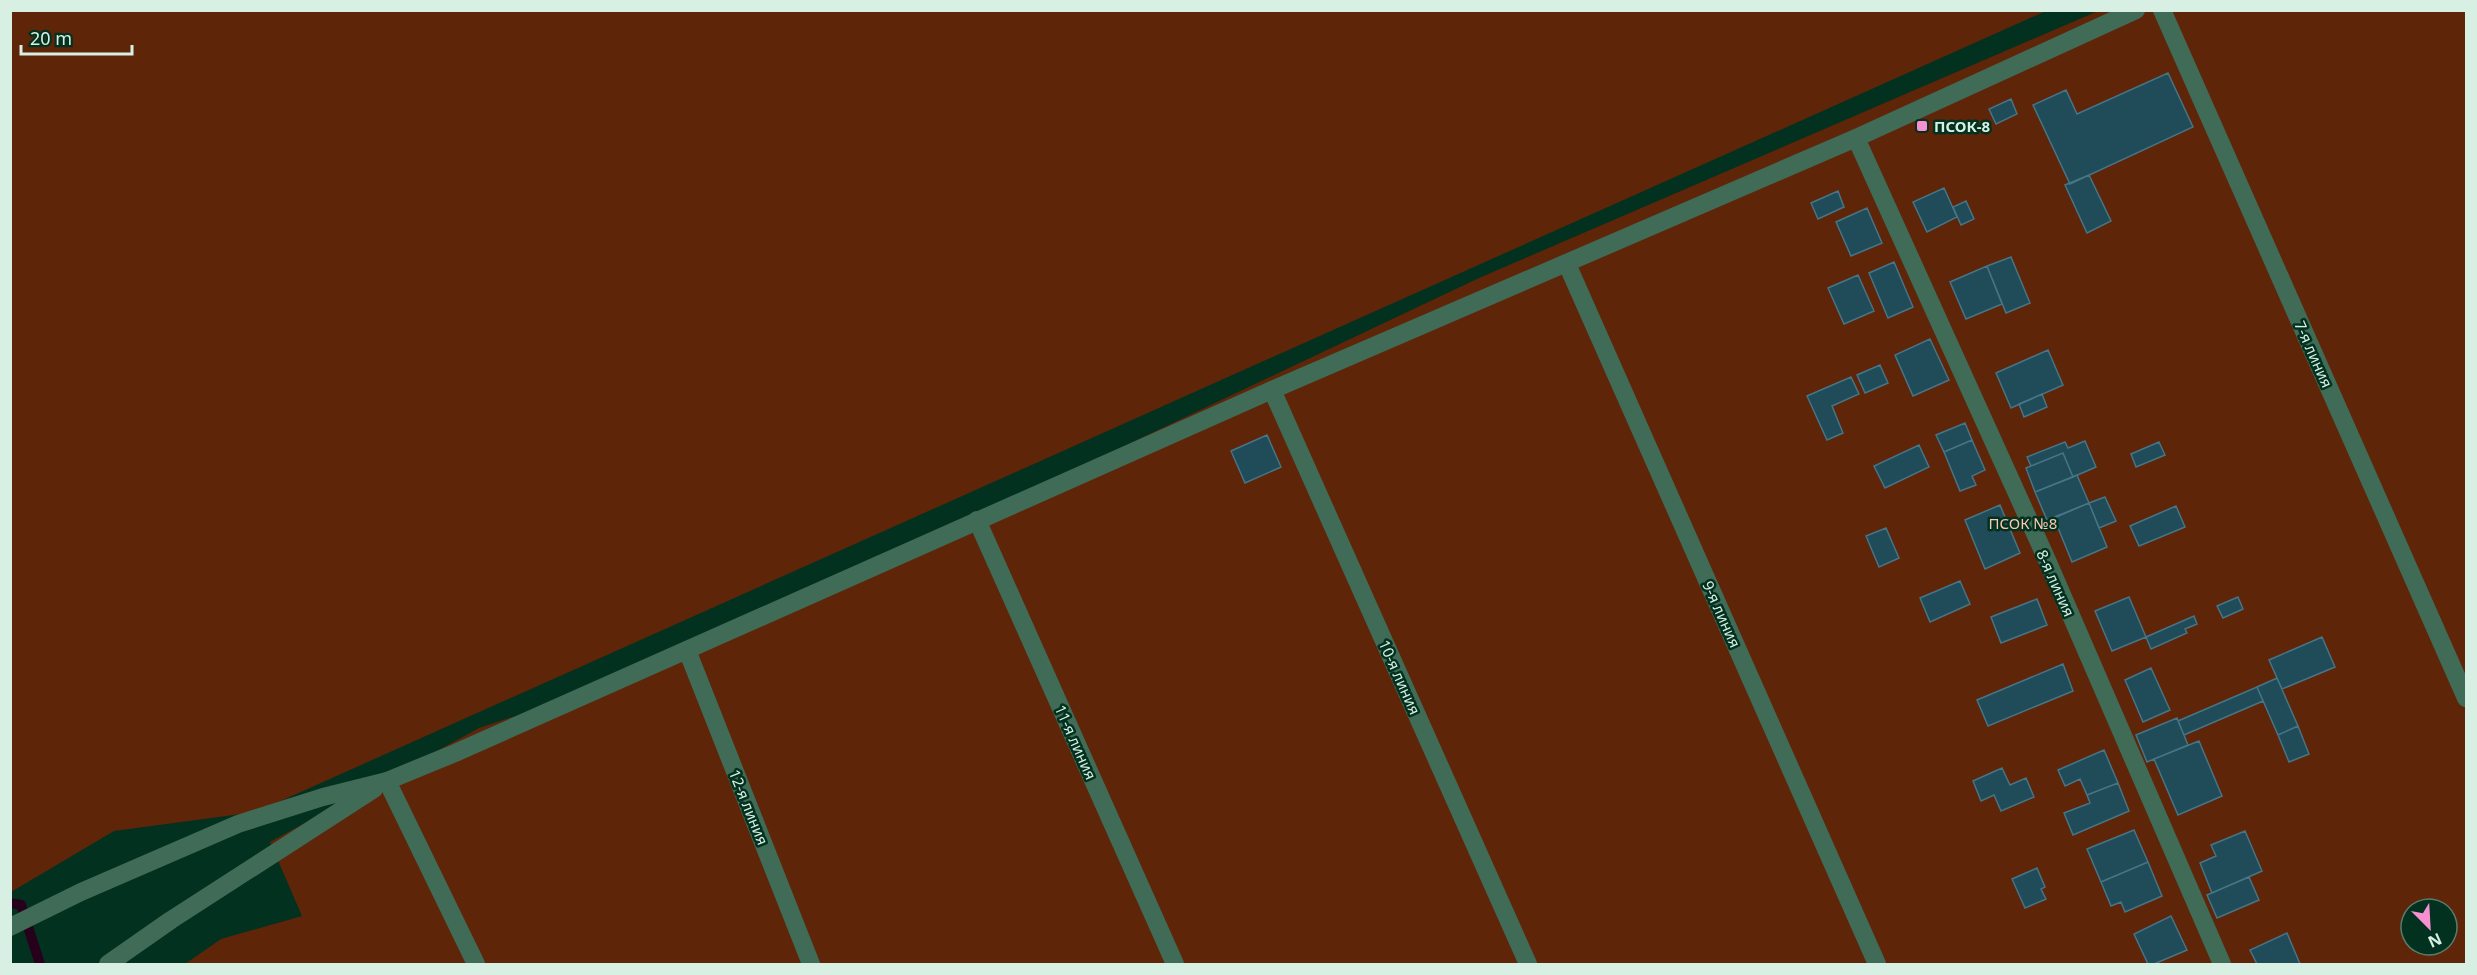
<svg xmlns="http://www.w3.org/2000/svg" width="2477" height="975" font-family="'Noto Sans',sans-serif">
	<rect width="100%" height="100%" fill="#02311f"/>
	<path fill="#5f2509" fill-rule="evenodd" d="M10 11H2046L256 812 114 831 11 892Z
		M2098 11H2466V964H185L221 939 302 916 270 842 479 728 610 685 795 602 1479 278ZM2411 909H2447V945H2411Z"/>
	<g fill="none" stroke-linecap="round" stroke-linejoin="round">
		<path stroke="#27001b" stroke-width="10" d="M10 903 21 905 40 964"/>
	</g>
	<path fill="#204b59" stroke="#457586" stroke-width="1.5" d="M2168 73 2193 127 2070 184 2033 105 2066 90 2077 114Z
		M2011 99 2017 114 1996 124 1989 109Z
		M2089 175 2111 221 2087 233 2065 185Z
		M1944 188 1957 217 1927 232 1913 202Z
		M1838 191 1844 207 1818 219 1811 203Z
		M1966 201 1974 219 1961 225 1953 207Z
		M1867 208 1882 243 1851 256 1836 222Z
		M2011 257 2030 303 2006 313 1987 266Z
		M1894 262 1913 307 1888 318 1869 273Z
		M1987 266 2002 304 1966 319 1950 282Z
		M1858 275 1874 311 1844 324 1828 288Z
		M1930 339 1949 380 1913 396 1895 355Z
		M2048 350 2063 385 2011 408 1996 373Z
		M1880 365 1888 383 1865 393 1857 375Z
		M1851 377 1859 394 1832 406 1843 433 1827 440 1807 396Z
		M2042 394 2047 407 2024 417 2019 404Z
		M1965 423 1972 440 1944 452 1936 435Z
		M1267 435 1281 467 1245 483 1231 451Z
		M1972 440 1985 470 1972 476 1976 485 1960 491 1944 452Z
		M2085 441 2096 467 2073 477 2063 453 2031 466 2027 457 2065 442 2068 448Z
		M2159 442 2165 455 2136 467 2131 454Z
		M1919 445 1929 467 1885 488 1874 466Z
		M2063 453 2073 477 2035 492 2026 468Z
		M2077 475 2089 503 2047 520 2035 492Z
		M2105 497 2116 521 2099 528 2089 503Z
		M2089 503 2107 547 2072 562 2054 518Z
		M2000 505 2020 553 1985 569 1965 520Z
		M2176 506 2185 527 2139 546 2130 526Z
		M1886 528 1899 558 1879 567 1866 536Z
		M1960 581 1970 604 1930 622 1920 598Z
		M2129 597 2146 637 2112 651 2095 611Z
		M2238 597 2243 609 2223 618 2217 606Z
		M2037 599 2047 625 2001 643 1991 617Z
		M2194 616 2197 624 2185 629 2187 633 2151 649 2146 637Z
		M2322 637 2335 667 2282 689 2269 660Z
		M2063 664 2073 691 1988 726 1977 700Z
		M2151 668 2170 710 2143 722 2125 680Z
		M2277 678 2298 726 2278 735 2257 687Z
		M2257 687 2263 701 2184 735 2178 721Z
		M2177 718 2188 745 2147 762 2136 735Z
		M2298 726 2309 754 2289 762 2278 735Z
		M2199 741 2222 796 2178 815 2154 759Z
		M2104 750 2118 783 2087 795 2080 779 2065 786 2058 770Z
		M2002 768 2010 785 2026 778 2034 797 2001 811 1994 795 1981 801 1973 781Z
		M2118 783 2129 811 2073 835 2064 813 2090 803 2087 795Z
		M2134 830 2148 862 2101 882 2087 849Z
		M2245 831 2262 871 2212 893 2200 863 2216 856 2211 845Z
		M2148 862 2162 896 2125 912 2121 902 2111 906 2101 882Z
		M2037 868 2045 887 2041 889 2046 899 2025 908 2012 879Z
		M2249 877 2259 900 2217 918 2207 895Z
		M2171 916 2187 950 2154 964H2148L2134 934Z
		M2287 933 2300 964H2257L2250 950Z"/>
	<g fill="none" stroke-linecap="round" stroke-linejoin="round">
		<path stroke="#406b56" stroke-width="18" d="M2162 10 2466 698
			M1856 138 2047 560 2222 964
			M1567 264 1877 964
			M1272 390 1528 964
			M977 520 1175 964
			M687 650 811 964
			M387 781 476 964"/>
		<path stroke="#406b56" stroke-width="18" d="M10 927 81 892 238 824 323 797 387 781 455 753 1272 390 1856 138 2136 10
			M108 964 171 920 374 789"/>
	</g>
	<rect fill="#f690d1" stroke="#02311f" stroke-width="2" x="1916" y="120" width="12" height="12" rx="3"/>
	<g text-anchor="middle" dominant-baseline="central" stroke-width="5" stroke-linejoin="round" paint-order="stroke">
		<g font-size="15" font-weight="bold" fill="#d8efe3" stroke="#02311f" text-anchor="start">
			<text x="1934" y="126">ПСОК-8</text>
		</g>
		<g font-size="15" fill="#d8efe3" stroke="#02311f">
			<text transform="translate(2314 354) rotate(66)">7-я линия</text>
			<text transform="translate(2056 583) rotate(66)">8-я линия</text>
			<text transform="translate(1722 614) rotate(66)">9-я линия</text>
			<text transform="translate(1400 677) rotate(66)">10-я линия</text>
			<text transform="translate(1076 742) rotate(66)">11-я линия</text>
			<text transform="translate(749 807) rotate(68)">12-я линия</text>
		</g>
		<g font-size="15" fill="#fbc8b4" stroke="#02311f">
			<text x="2023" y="523">ПСОК №8</text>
		</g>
	</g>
	<rect width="2477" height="975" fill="none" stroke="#d8efe3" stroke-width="24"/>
	<g transform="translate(2429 927) rotate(156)"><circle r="28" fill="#02311f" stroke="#587d6d" stroke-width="1.5"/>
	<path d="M0-4.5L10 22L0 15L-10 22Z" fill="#f690d1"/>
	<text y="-9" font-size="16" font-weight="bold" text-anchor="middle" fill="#d8efe3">N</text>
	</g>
	<path d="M21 45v9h111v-9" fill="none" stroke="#d8efe3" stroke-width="3"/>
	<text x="30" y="45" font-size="18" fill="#d8efe3" stroke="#02311f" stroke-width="4.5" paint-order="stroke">20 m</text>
</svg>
